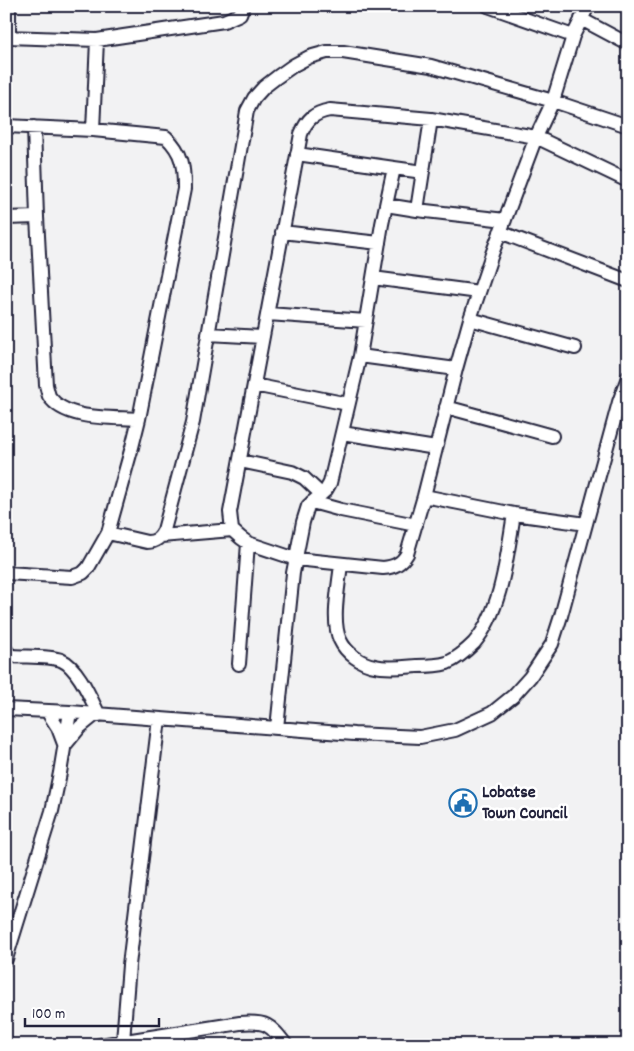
<svg xmlns="http://www.w3.org/2000/svg" width="634" height="1051" font-family="Dekko,sans-serif">
	<rect width="100%" height="100%" fill="#f2f2f3"/>
	<filter id="ink" filterUnits="userSpaceOnUse"><feTurbulence type="fractalNoise" baseFrequency=".02" numOctaves="2"/><feDisplacementMap in="SourceGraphic" scale="10" xChannelSelector="R" yChannelSelector="G"/><feConvolveMatrix kernelMatrix="1 2 1 2 8 2 1 2 1" color-interpolation-filters="sRGB"/></filter>
	<g filter="url(#ink)">
		<g fill="none" stroke-linecap="round" stroke-linejoin="round">
			<g stroke="#22223b" stroke-width="16">
				<path id="minor" d="M488 6 573 36
					M588 6 573 36 553 101 536 137 492 254 470 319 456 369 424 496 407 554C401 564 394 567 383 568L296 559 248 543 241 538 232 530 230 512 301 134C307 119 314 113 330 110L431 119 536 137 628 181
					M581 19 628 44
					M6 37 97 40 224 21 240 14 243 6
					M9 37V6
					M6 126 93 130 166 137C183 153 184 167 184 189L139 419 132 447 108 533 88 568 83 573 72 577 6 573
					M34 127 37 217 46 385C47 389 48 393 49 396 65 421 113 417 139 419
					M93 130 97 40
					M297 154 394 168 423 172
					M386 205 394 168
					M417 210 431 119
					M6 218 37 217
					M282 232 379 243
					M500 232 628 281
					M373 278 479 292
					M268 314 366 321
					M470 319 575 348
					M208 334 263 337
					M360 356 456 369
					M254 385 348 404
					M446 407 552 436
					M342 433 436 448
					M240 461 292 472 304 478 321 494
					M424 496 514 514 586 524
					M312 502 341 510 416 525
					M108 533 147 542C156 542 160 538 164 530L193 422 247 111 254 98 264 87 277 77 294 65 309 57 327 52H343L431 66 553 101 628 126
					M161 536 232 530
					M341 564C339 585 331 621 340 640 346 653 361 664 375 666 386 669 405 667 417 666 427 666 437 666 447 663 456 659 467 650 474 643 502 610 507 555 514 514
					M6 650 9 654 13 656C26 657 50 656 61 660 78 667 91 699 99 715
					M239 664 248 543
					M6 709 70 712 354 734 420 737 455 730 492 713 513 696 530 677 552 644 561 616 619 402 628 377
					M47 711 58 728 64 744
					M277 728 293 573 303 522 308 506 326 490 330 483 360 356 382 224 386 205 417 210 505 220
					M66 744 80 727 96 714
					M6 959 52 811 60 773 70 712
					M100 1045 240 1023C266 1021 270 1024 286 1045
					M124 1045 123 1041 129 965 159 719"/>
			</g>
			<use href="#minor" stroke="#fff" stroke-width="12"/>
		</g>
	</g>
	<defs>
		<g id="civic-ring" transform="scale(1.4375)"><circle r="9.5" fill="#fff" stroke="#1f6fb2" stroke-width="1.5"/><path d="M-.6-6.5H3V-4.5H.6V-3L4-1V1h2V6H-6V1h2V-1L-.6-3ZM-1.2 2.5V6h2.4V2.5Z" fill="#1f6fb2"/></g>
	</defs>
	<g fill-rule="evenodd">
		<use href="#civic-ring" x="463" y="803"/>
	</g>
	<g text-anchor="middle" dominant-baseline="central" stroke-width="5" stroke-linejoin="round" paint-order="stroke">
		<g font-size="18" font-weight="bold" fill="#22223b" stroke="#fff" text-anchor="start">
			<text x="482" y="793">Lobatse<tspan x="482" dy="21">Town Council</tspan></text>
		</g>
	</g>
	<rect width="634" height="1051" fill="none" stroke="#fff" stroke-width="25"/>
	<rect x="12" y="12" width="609" height="1026" fill="none" stroke="#22223b" stroke-width="2" filter="url(#ink)"/>
	<path d="M25 1018v8h134v-8" fill="none" stroke="#22223b" stroke-width="2.5"/>
	<text x="32" y="1018" font-size="15" fill="#22223b" stroke="#ffffff" stroke-width="4" paint-order="stroke">100 m</text>
</svg>
